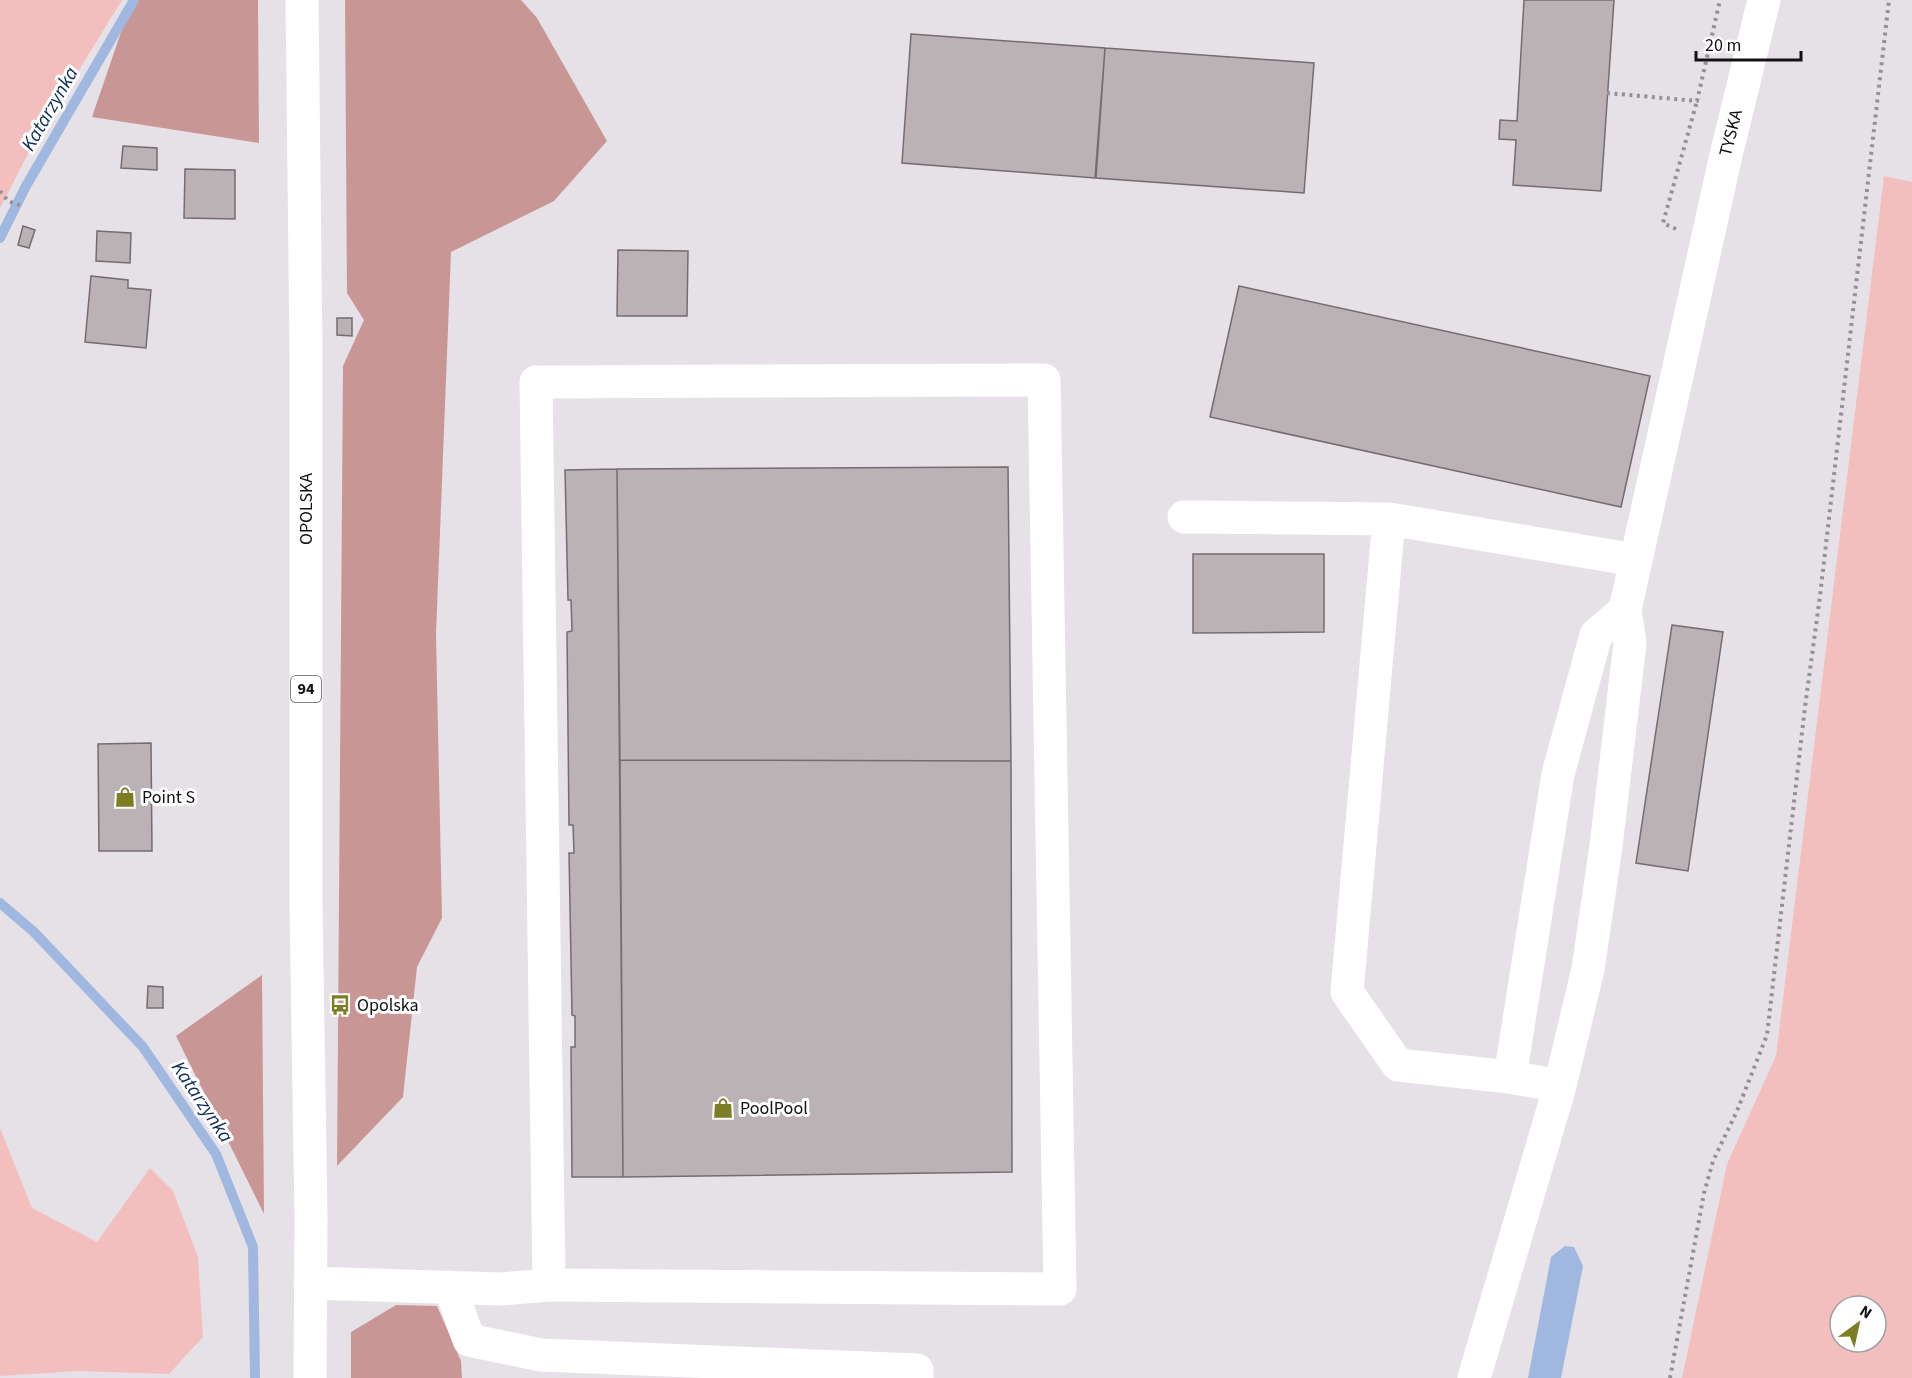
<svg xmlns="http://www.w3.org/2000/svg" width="1912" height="1378" font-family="'Source Sans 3',sans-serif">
	<rect width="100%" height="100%" fill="#e6e0e7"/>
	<path fill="#f3bfbe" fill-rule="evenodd" d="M0 0H122L31 148 0 208Z
		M1884 176 1912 182V1378H1682L1727 1164 1776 1056ZM1840 1306H1876V1342H1840Z
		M0 1128 32 1208 97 1242 150 1168 173 1191 198 1257 203 1337 169 1374 78 1371 0 1376Z"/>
	<path fill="#c99696" d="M132 0H258L259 143 92 117Z
		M345 0H521L537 18 607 141 554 201 451 252 436 634 442 918 417 967 403 1097 337 1166 343 366 364 320 347 293Z
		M262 975 264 1214 176 1036Z
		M396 1305 437 1306 461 1361 462 1378H351V1332Z"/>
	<path fill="#a0b8df" d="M1565 1246 1574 1247 1583 1266 1561 1378H1528L1551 1257Z"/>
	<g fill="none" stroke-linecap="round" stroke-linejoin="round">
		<path stroke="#a0b8df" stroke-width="10" d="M0 238 26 186 134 0
			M0 903 34 932 143 1047 216 1154 253 1247 255 1378"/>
	</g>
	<path fill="#bab2b5" stroke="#746c70" stroke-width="1.5" d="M1524 0H1614L1601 191 1513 185 1516 140 1499 139 1500 120 1517 121Z
		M911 34 1105 48 1095 178 902 163Z
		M1105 48 1314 63 1304 193 1096 178Z
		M123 146 157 148V170L121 168Z
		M185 169 235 170V219L184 218Z
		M23 226 35 230 29 248 18 245Z
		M97 231 131 233 130 263 96 261Z
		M618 250 688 251 687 316H617Z
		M91 276 128 280V288L151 290 146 348 85 342Z
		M1239 286 1650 376 1621 507 1210 417Z
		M337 318H352V336L337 335Z
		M1008 467 1011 761 620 760 617 469Z
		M617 469 623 1177H572L571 1047H575V1016L572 1015 569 853H574L573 825H569L567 632 572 631 571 600H568L565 470Z
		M1193 554H1324V632L1193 633Z
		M1672 625 1723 632 1688 871 1636 863Z
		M151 743 152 851H99L98 744Z
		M620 760 1011 761 1012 1172 623 1177Z
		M148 986 163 987V1008H147Z"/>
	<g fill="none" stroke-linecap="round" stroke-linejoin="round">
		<path stroke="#959095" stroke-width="4" stroke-dasharray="3 4.5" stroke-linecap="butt" d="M1607 93 1697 101 1720 0
			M0 191 8 201 24 207
			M1676 229 1663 223 1697 101
			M1670 1378 1704 1193 1713 1161 1737 1111 1767 1035 1805 707 1820 596 1889 0"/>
		<path stroke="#fff" stroke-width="33" d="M1184 517 1389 519
			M1636 560 1389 519 1347 992 1398 1065 1510 1077 1560 1086 1588 969 1606 846 1630 643 1625 610 1726 155 1764 0
			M1510 1077 1558 774 1596 635 1625 610
			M310 1283 500 1289 549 1285 1060 1289 1044 380 536 382 549 1285
			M450 1287 469 1340 541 1355 917 1370V1378
			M1474 1378 1560 1086"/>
		<path stroke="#fff" stroke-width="33" d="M302 0 306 352V906L311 1219 310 1378"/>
	</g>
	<defs>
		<g id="shop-bare" transform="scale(1.62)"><path d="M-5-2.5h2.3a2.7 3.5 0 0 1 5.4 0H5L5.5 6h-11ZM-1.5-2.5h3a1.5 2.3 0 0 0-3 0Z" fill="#7d7d25" stroke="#fff" stroke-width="2.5" paint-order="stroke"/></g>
		<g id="bus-bare" transform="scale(1.62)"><path d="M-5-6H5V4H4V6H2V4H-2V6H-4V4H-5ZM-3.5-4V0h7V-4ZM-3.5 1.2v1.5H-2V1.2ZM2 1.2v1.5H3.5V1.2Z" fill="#7d7d25" stroke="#fff" stroke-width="2.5" paint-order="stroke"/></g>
	</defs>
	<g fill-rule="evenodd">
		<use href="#shop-bare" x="125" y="797"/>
		<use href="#bus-bare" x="340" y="1005"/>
		<use href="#shop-bare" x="723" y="1108"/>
	</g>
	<g text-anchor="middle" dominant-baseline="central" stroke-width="6" stroke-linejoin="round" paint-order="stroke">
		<rect fill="#fff" stroke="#595859" stroke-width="1.5" x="291" y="676" width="30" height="26" rx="4.5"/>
		<g font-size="16" font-weight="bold" fill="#121012">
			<text x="306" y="689">94</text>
		</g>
		<g font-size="18" fill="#121012" stroke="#fff">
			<text transform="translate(1731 133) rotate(-76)">TYSKA</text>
			<text transform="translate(306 509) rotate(-90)">OPOLSKA</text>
		</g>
		<g font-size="18" fill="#121012" stroke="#fff" text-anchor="start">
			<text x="142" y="797">Point S</text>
			<text x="357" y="1005">Opolska</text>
			<text x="740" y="1108">PoolPool</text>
		</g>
		<g font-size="20" font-style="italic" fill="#0d2b59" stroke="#fff">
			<text transform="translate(50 109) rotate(-60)">Katarzynka</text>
			<text transform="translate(202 1102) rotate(56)">Katarzynka</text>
		</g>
	</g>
	<g transform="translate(1858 1324) rotate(33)"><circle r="28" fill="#ffffff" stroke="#a09fa0" stroke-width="1.5"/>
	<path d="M0-4.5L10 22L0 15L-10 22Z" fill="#7d7d25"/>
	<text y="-9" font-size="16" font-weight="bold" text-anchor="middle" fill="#121012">N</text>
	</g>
	<path d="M1696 51v9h105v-9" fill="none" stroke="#121012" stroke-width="3"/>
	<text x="1705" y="51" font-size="18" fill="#121012" stroke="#ffffff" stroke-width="4.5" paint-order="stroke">20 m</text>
</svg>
